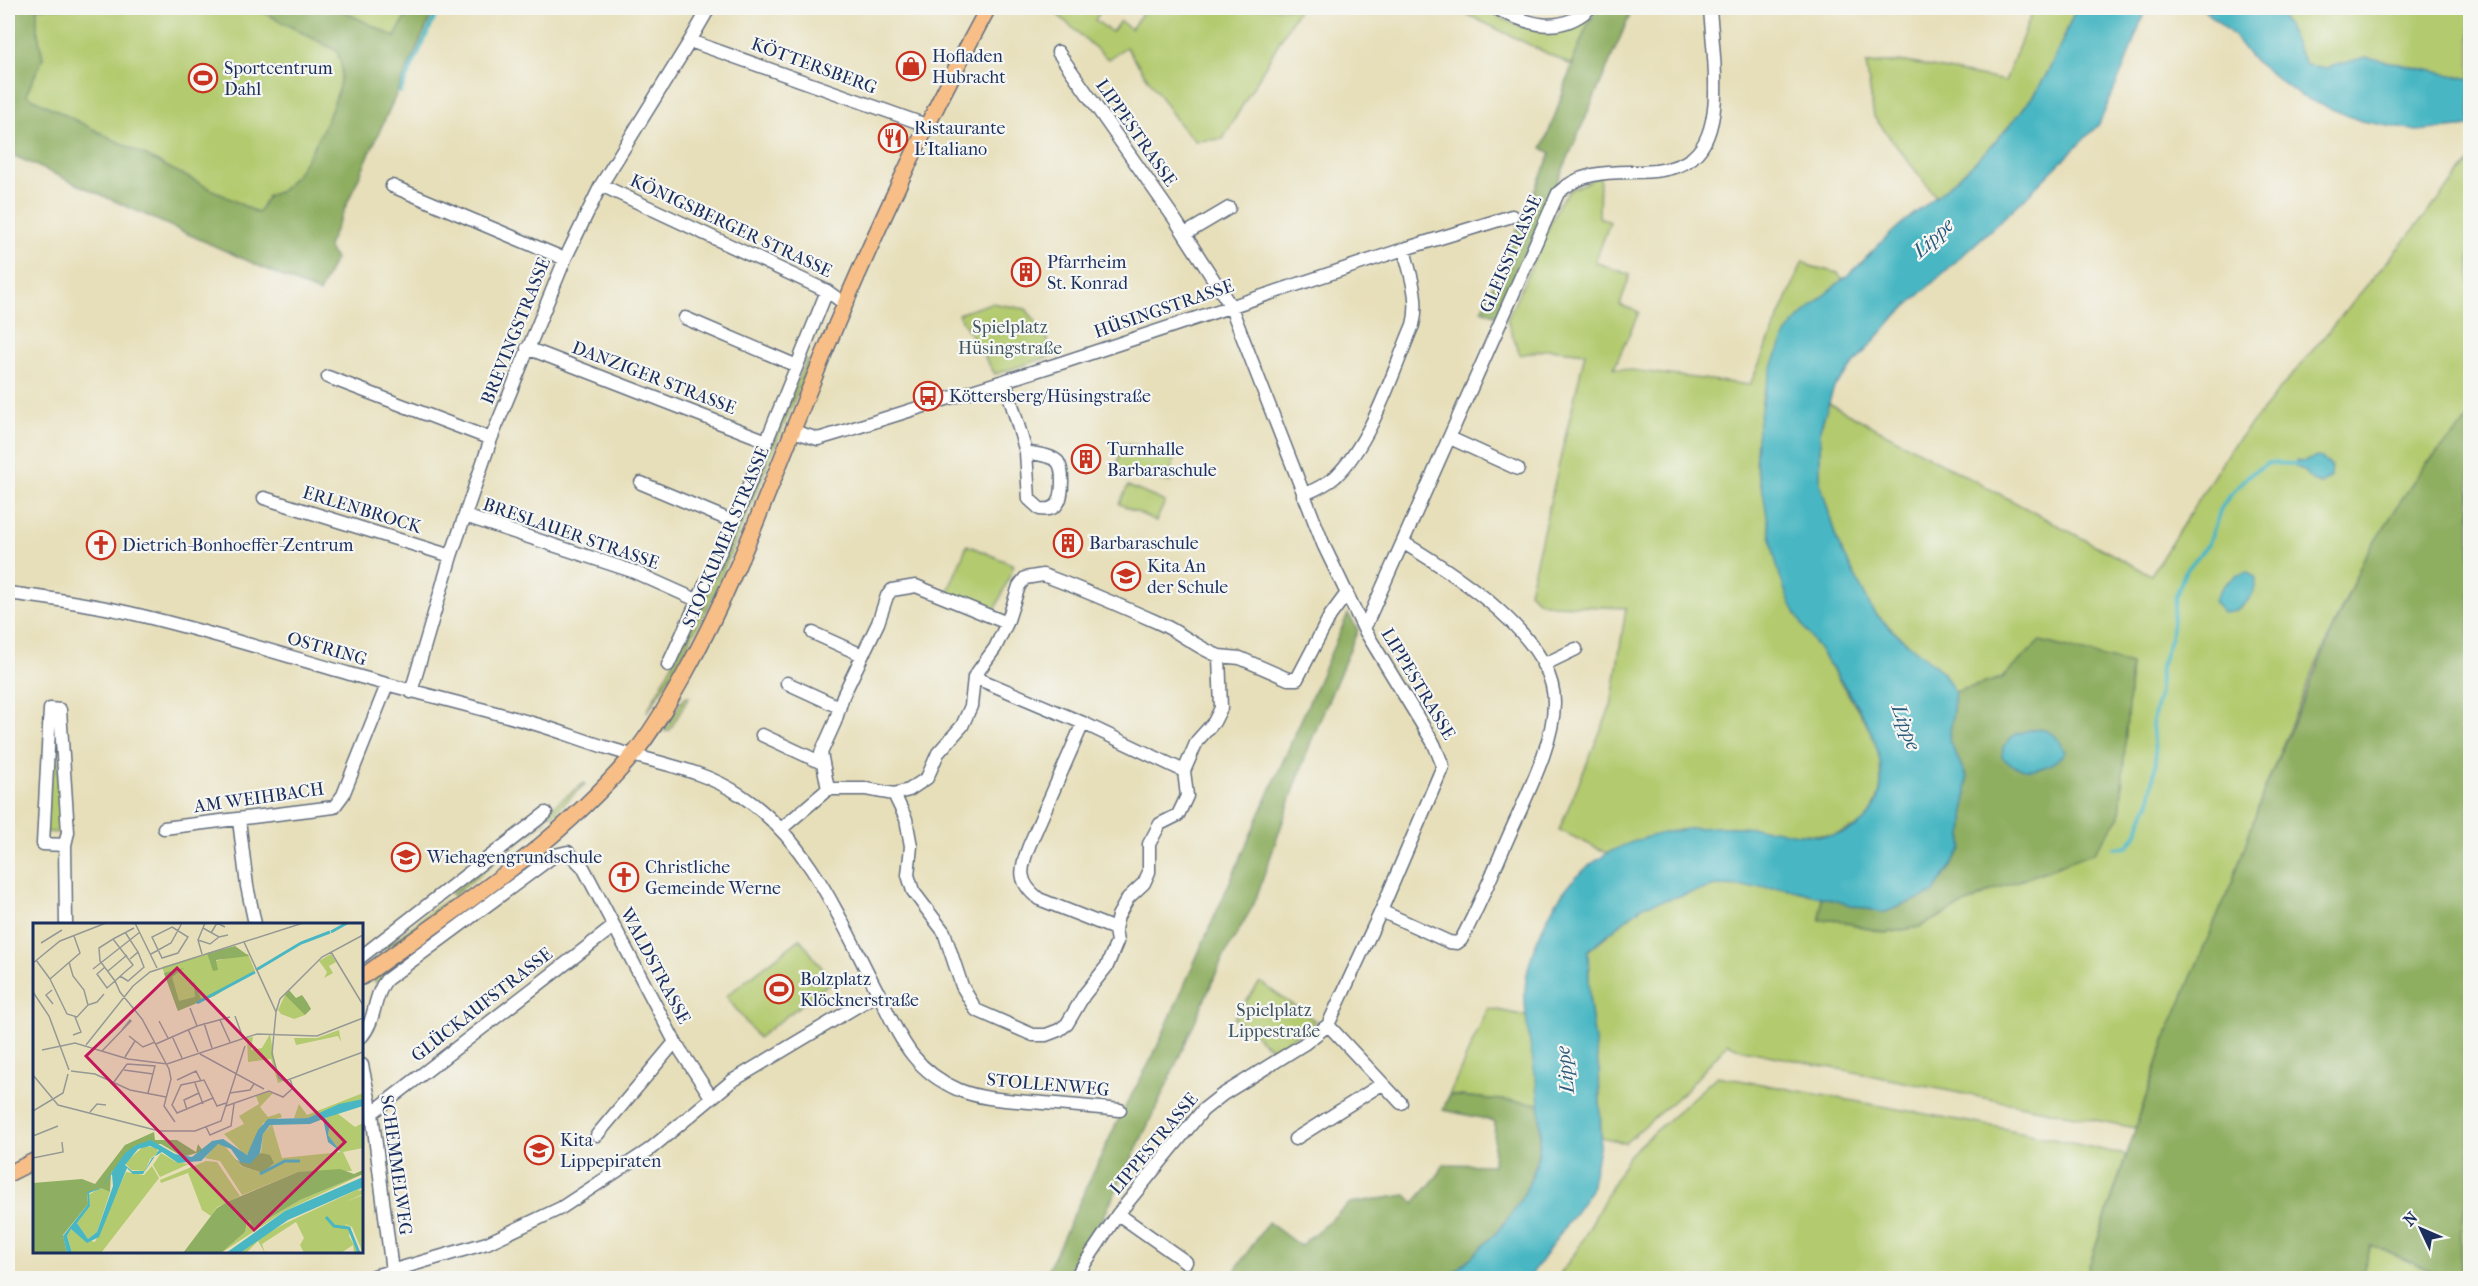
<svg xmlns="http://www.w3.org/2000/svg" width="2478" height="1286" font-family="'IM FELL French Canon',serif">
	<rect width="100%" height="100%" fill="#f6f6f2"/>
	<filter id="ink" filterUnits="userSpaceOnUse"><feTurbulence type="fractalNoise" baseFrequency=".0167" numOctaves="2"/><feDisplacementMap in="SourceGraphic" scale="12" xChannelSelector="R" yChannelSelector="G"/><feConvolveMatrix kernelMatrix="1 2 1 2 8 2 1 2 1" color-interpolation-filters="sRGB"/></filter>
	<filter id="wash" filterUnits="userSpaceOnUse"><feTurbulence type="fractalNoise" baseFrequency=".008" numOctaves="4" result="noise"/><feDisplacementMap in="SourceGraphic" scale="24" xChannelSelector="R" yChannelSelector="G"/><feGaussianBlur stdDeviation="1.35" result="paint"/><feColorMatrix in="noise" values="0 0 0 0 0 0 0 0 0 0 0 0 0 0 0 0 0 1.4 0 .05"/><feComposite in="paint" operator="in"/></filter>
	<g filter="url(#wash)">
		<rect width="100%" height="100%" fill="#e7dfba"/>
		<path fill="#b3ca6e" stroke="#677c66" stroke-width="1.5" d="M8 8H431L305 283 8 148Z
			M1050 8H1100L1102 9 1095 20 1112 32 1120 21 1131 29 1146 8H1299L1223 139 1195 141 1180 125 1126 47 1108 59Z
			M1454 8H1479L1517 25 1538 30 1573 26 1592 15 1571 65Z
			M2034 8H2076C2064 36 2053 66 2036 92 2009 131 1973 166 1936 197L1874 117 1866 64 1906 62 2005 81Z
			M2278 8H2470V79L2366 57 2326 68 2306 65Z
			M2470 162V418L2422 469 2364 558 2307 685 2264 791 2233 880 2169 1029 2135 1128 1743 1050 1728 1043 1687 1089 1625 1143 1601 1137 1599 1072 1590 1004 1588 951 1643 906 1716 886 1786 888 1821 897 1820 920 1832 919 1885 933 1919 927 1991 891 2066 864 2124 740 2131 664 2040 641 2002 678 1955 692 1943 672 1899 636 1873 611 1837 541 1820 482V429L1829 403 2151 575 2231 448Z
			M1600 176 1599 217 1610 222 1595 262 1630 275 1620 305 1639 312 1614 368 1750 385 1803 261 1810 266 1838 273 1843 280 1789 329 1763 394 1755 463 1796 614 1857 708 1871 732 1880 757 1881 789 1873 810 1863 824 1833 835 1680 830 1635 841 1607 853 1559 830 1611 706 1626 608 1554 605 1538 601 1529 592 1585 353 1549 349 1520 355 1507 320 1560 202 1570 190Z
			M991 303 1026 309 1043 331 1055 355 995 374 958 314Z
			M806 360 808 361 807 369 710 602 671 675 647 712 703 605Z
			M1121 443 1175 451 1170 482 1116 474Z
			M1128 486 1165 502 1156 521 1119 504Z
			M967 545 1014 565 994 613 947 594Z
			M689 697 669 731H664L684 698Z
			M50 744H56L64 833 45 832Z
			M584 783 585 784 552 815 548 810Z
			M547 819 453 896 451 893Z
			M446 901 450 907 418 929 383 949 381 945 387 940 394 941Z
			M458 917 460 920 377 983 373 980 388 966Z
			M800 939 832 981 758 1038 726 996Z
			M1260 982 1315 1021 1310 1027 1273 1050 1234 1018Z
			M1488 1008 1526 1016 1541 1104 1449 1095Z
			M1717 1076 2002 1128 2126 1155 2085 1278H1557L1577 1250 1628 1156Z
			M2470 1179V1278H2461L2460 1238Z
			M2371 1245 2448 1278H2361Z"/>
		<path fill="#8eae61" stroke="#546e60" stroke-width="1.5" d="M14 8H37V29L43 58 26 95 258 213 268 196C272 194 277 193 281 191 304 173 346 94 341 64 340 60 338 55 337 51L255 8H337L395 37 410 8H435L328 246 335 259 319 293 8 153V43Z
			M1599 8H1633L1499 317 1482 310 1551 153 1542 148C1558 113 1567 76 1581 41 1586 28 1590 17 1599 8Z
			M2470 418V1179L2460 1238 2461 1278H2448L2371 1245 2361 1278H2085L2169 1029 2233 880 2264 791 2364 558 2422 469Z
			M1348 614 1358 630 1310 744 1254 904 1223 958 1159 1102 1098 1228 1064 1277 1044 1278 1119 1118 1153 1056Z
			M2040 641 2131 664 2120 816 2095 852 1991 891 1919 927 1885 933 1832 919 1820 920 1821 897 1883 913 1933 893 1962 849 1967 778 1949 740 1955 692 2002 678Z
			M1449 1095 1541 1104C1540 1123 1541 1144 1536 1163 1524 1212 1484 1247 1448 1278H1230L1268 1222 1300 1246 1350 1203 1406 1195 1414 1203 1438 1175 1444 1164 1493 1165 1495 1121 1443 1110Z"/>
		<path fill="#49b7c3" stroke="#327390" stroke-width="1.5" d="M2076 8H2146L2124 67 2099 124 2022 201 1894 318 1834 387 1820 429V482L1837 541 1873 611 1896 634 1943 672 1955 692 1949 740 1967 778 1962 849 1933 893 1883 913 1786 888 1716 886 1643 906 1588 950 1590 1004 1599 1072 1601 1137 1591 1190 1529 1278H1448C1484 1247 1523 1212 1536 1164 1550 1108 1527 1056 1525 1001 1524 978 1531 954 1540 934 1549 913 1561 892 1577 876 1623 832 1694 823 1755 828 1780 830 1808 838 1833 835 1857 832 1876 815 1880 791 1892 732 1825 665 1797 616 1775 578 1770 534 1763 491 1761 480 1755 469 1756 458 1757 415 1767 371 1787 333 1795 318 1840 282 1856 268 1870 254 1884 239 1899 226 1917 211 1936 198 1953 182 1983 156 2012 125 2035 93 2053 67 2064 36 2076 8Z
			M2202 8H2278L2306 65 2326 68 2366 57 2470 79V126L2417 131 2361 121 2300 96 2251 58 2233 35Z
			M2317 457 2322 458 2331 466 2330 477 2321 484C2308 481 2306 469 2295 466L2296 461 2303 462Z
			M2248 572 2256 578C2257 596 2241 612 2223 613L2214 601C2221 586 2232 575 2248 572Z
			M2038 728C2053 732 2060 738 2065 752 2049 772 2020 776 2002 757L2003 747 2015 734Z"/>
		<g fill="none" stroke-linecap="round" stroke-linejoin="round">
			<path stroke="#49b7c3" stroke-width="4" d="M400 92 439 8
				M2114 848 2127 847 2136 835 2150 800 2156 761 2152 725 2158 699 2161 666 2171 637 2175 598 2185 572 2209 543 2221 508 2228 498 2248 476 2267 463 2295 464"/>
		</g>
	</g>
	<g filter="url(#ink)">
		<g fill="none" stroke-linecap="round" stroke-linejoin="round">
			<g stroke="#626d7e" stroke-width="15">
				<path id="minor" d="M1495 8C1527 24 1559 36 1590 8
					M690 41 926 125
					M1058 52 1174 218 1230 305 1324 546 1364 629 1434 744 1443 766 1381 911 1328 1025 1304 1044 1222 1095 1203 1110 1118 1214 1075 1278
					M601 185 827 291 845 304
					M392 186 565 259
					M1185 234 1229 208
					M685 318 797 366
					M527 348 767 441
					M328 377 491 439
					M1005 381 1026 452 1029 499 1040 509C1060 512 1062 497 1062 481 1062 475 1062 468 1058 462 1052 455 1035 454 1026 452
					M793 431 818 439 848 430 1061 363 1404 249 1512 216
					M1450 438 1518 469
					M641 483 734 522
					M1303 495C1314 490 1326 485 1335 477 1372 442 1393 371 1413 325 1420 299 1410 274 1404 249
					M264 498 451 556
					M465 516 632 571 699 601
					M8 593C48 598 90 604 130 613 204 630 277 653 350 674 413 692 477 707 539 725 562 732 585 741 608 748 654 763 701 768 742 796 808 840 840 919 875 987 898 1031 908 1068 959 1090 981 1099 1006 1100 1029 1102 1060 1104 1090 1107 1120 1110
					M1364 629 1558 193C1578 174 1603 172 1630 172 1651 172 1675 171 1692 158 1728 129 1712 48 1710 8
					M813 633 862 655
					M1219 656C1197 648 1180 632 1159 623 1121 606 1082 589 1043 575L1025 578 1019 586 1007 623 995 648 974 677 971 706 962 726 938 753 927 778 909 790 894 794 906 819 911 846 908 875 913 891 944 932 962 986 976 1010 1033 1035H1046L1059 1030 1067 1024 1084 995 1107 966 1117 942 1115 929 1118 916 1128 898 1144 883 1149 872V844L1160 824 1178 815 1187 796 1184 771 1197 741 1214 722 1221 708 1219 656 1240 658 1288 679H1297L1330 616 1347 593
					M668 665 734 522 827 291
					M1543 665 1576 649
					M974 677 1083 723 1184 771
					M787 683 839 707
					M411 692 451 556 491 439 565 259 601 185 690 41 709 8
					M1083 723 1029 846C1020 869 1017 882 1039 899L1115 929
					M762 735 822 763
					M828 789 821 753 835 722 843 696 878 623 887 596 892 590 916 586 1007 623
					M239 820 247 886 255 924
					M164 828 334 807 343 795 387 685
					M781 829 828 789H866L894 794
					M65 845 43 844 50 709 60 710 68 832 65 845 66 924
					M1381 911 1449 942 1457 943 1461 940C1482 902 1498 859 1516 820 1531 786 1554 740 1554 703 1555 637 1454 573 1404 543
					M362 956 546 813
					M1328 1025 1401 1103
					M362 1036C376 1020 373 997 386 980L555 855 568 852 583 867 675 1042 711 1097
					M362 1065 372 1113 392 1271
					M372 1113 613 927
					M597 1135 675 1042
					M1295 1139 1382 1084
					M1118 1214 1186 1262
					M367 1278 487 1243 561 1208 649 1150 732 1081 879 993"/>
			</g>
			<g stroke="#626d7e" stroke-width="18">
				<path id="major" d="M362 977C456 909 556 846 632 756 652 732 668 704 683 677 733 588 767 494 805 400 859 266 919 135 988 8
					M8 1174 34 1161"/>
			</g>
			<use href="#minor" stroke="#fff" stroke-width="12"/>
			<use href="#major" stroke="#f7be87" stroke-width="15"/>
		</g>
	</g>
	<defs>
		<g id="shop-ring" transform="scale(1.5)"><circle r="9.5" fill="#f6f6f2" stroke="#c8321e" stroke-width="1.5"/><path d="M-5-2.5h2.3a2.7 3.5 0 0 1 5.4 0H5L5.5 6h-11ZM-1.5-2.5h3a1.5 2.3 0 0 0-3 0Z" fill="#c8321e"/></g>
		<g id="stadium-ring" transform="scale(1.5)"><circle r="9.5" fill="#f6f6f2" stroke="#c8321e" stroke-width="1.5"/><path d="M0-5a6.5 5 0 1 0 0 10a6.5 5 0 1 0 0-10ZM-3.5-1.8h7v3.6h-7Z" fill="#c8321e"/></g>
		<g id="restaurant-ring" transform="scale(1.5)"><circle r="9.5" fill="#f6f6f2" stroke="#c8321e" stroke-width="1.5"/><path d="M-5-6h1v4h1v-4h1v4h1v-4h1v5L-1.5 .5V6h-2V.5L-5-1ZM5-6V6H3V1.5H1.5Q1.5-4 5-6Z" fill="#c8321e"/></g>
		<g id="building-ring" transform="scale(1.5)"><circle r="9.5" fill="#f6f6f2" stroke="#c8321e" stroke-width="1.5"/><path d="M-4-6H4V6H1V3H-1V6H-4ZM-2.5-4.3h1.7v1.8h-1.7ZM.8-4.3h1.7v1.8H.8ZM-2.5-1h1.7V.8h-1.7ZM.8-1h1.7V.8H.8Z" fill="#c8321e"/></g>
		<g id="bus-ring" transform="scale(1.5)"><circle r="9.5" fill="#f6f6f2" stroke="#c8321e" stroke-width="1.5"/><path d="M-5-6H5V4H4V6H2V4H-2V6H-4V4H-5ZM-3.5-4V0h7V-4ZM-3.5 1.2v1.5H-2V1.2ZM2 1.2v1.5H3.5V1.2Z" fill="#c8321e"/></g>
		<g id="church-ring" transform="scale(1.5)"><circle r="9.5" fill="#f6f6f2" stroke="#c8321e" stroke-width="1.5"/><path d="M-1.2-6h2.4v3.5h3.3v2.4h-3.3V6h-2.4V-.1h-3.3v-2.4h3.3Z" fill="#c8321e"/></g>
		<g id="school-ring" transform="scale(1.5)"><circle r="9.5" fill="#f6f6f2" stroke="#c8321e" stroke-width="1.5"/><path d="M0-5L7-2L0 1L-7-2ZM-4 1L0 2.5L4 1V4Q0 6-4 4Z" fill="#c8321e"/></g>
	</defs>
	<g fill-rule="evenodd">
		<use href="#shop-ring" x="911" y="66"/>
		<use href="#stadium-ring" x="203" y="78"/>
		<use href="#restaurant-ring" x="893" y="138"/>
		<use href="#building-ring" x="1026" y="272"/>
		<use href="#bus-ring" x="928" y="396"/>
		<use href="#building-ring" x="1086" y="459"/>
		<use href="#building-ring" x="1068" y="543"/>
		<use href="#church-ring" x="101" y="545"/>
		<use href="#school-ring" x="1126" y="576"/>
		<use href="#school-ring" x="406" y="857"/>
		<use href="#church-ring" x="624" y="877"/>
		<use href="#stadium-ring" x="779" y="989"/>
		<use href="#school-ring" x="539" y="1150"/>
	</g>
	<g text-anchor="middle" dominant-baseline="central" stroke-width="4.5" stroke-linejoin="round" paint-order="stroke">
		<g font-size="18" fill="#1b2f5e" stroke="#f6f6f2" text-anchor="start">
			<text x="932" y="56">Hofladen<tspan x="932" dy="21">Hubracht</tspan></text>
			<text x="224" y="68">Sportcentrum<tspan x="224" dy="21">Dahl</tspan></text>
			<text x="914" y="128">Ristaurante<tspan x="914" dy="21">L'Italiano</tspan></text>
			<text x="1047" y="262">Pfarrheim<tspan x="1047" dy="21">St. Konrad</tspan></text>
			<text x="949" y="396">Köttersberg/Hüsingstraße</text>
			<text x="1107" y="449">Turnhalle<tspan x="1107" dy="21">Barbaraschule</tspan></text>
			<text x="1089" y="543">Barbaraschule</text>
			<text x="122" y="545">Dietrich-Bonhoeffer-Zentrum</text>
			<text x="1147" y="566">Kita An<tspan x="1147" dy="21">der Schule</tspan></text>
			<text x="427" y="857">Wiehagengrundschule</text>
			<text x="645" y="867">Christliche<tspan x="645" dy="21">Gemeinde Werne</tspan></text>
			<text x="800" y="979">Bolzplatz<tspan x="800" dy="21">Klöcknerstraße</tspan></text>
			<text x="560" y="1140">Kita<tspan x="560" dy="21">Lippepiraten</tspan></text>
		</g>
		<g font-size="18" fill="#1b2f5e" stroke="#f6f6f2">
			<text transform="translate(814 66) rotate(20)">KÖTTERSBERG</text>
			<text transform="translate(1136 133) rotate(55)">LIPPESTRASSE</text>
			<text transform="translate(731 226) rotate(25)">KÖNIGSBERGER STRASSE</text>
			<text transform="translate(1511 254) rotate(-66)">GLEISSTRASSE</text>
			<text transform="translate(1164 309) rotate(-19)">HÜSINGSTRASSE</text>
			<text transform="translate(516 331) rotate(-68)">BREVINGSTRASSE</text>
			<text transform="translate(654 378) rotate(21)">DANZIGER STRASSE</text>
			<text transform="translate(362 510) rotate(17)">ERLENBROCK</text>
			<text transform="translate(571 534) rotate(19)">BRESLAUER STRASSE</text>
			<text transform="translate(726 537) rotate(-67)">STOCKUMER STRASSE</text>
			<text transform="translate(327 649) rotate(16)">OSTRING</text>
			<text transform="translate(1418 684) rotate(59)">LIPPESTRASSE</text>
			<text transform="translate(259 798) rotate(-8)">AM WEIHBACH</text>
			<text transform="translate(655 966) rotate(62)">WALDSTRASSE</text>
			<text transform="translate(482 1005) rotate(-38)">GLÜCKAUFSTRASSE</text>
			<text transform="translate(1048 1085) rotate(5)">STOLLENWEG</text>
			<text transform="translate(1154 1144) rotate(-50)">LIPPESTRASSE</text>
			<text transform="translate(396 1165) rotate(82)">SCHEMMELWEG</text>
		</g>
		<g font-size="18" fill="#415662" stroke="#f6f6f2">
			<text x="1010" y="327">Spielplatz<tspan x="1010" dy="21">Hüsingstraße</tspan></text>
			<text x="1274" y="1010">Spielplatz<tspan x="1274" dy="21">Lippestraße</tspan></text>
		</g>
		<g font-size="20" font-style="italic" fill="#29587c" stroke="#f6f6f2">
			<text transform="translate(1933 238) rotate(-43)">Lippe</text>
			<text transform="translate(1906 727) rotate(69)">Lippe</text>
			<text transform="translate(1565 1070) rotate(-96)">Lippe</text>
		</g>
	</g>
	<g transform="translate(33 923)">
		<rect width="330" height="330" fill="#e7dfba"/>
		<path d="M175 30 177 39 215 31 222 48 181 73 144 86 129 44ZM298 31 303 39 296 43 300 50 291 55 294 49 286 38ZM252 72 261 78 272 92 261 96 248 91 245 87ZM306 107 308 119 305 113 263 122 261 115H284ZM237 111 244 151 250 158 245 160 238 136 215 139 214 115 220 114 218 127 229 125ZM235 169 240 170 227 184 235 194 247 190 249 194 230 200 218 229 212 232 191 211 211 201 206 193 226 181 223 173ZM330 170V176L275 195H261L266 181 274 192ZM304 190 322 204 330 200V225L310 229 319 248 265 249 209 272 187 238 172 235 184 221 191 222 208 243 230 250 241 240 228 230 230 211 239 201 249 235 308 229 295 212 297 201 292 195ZM111 223 124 225 125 230 117 236 112 248 98 247 92 240ZM128 230 143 239 156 241 127 254 120 242ZM173 238 184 239 207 273 184 284 178 293 169 287 155 250 128 260 127 257ZM119 243 126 255 68 330H39L34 313 38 306 50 316 62 319 93 249 111 252ZM330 251 252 288 188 330 212 309 214 298 217 296 221 305 267 277ZM330 264 325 268 330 267V271L313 279 330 272V330L319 304 310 300 318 305 316 313 326 330H321L320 322 308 330H271L267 322 271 315 263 299 229 321 232 330 225 318 213 330H207L224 316 253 300ZM68 265 77 269 64 309 55 316 44 300 57 282 55 272Z" fill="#b3ca6e"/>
		<path d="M202 23 216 33 183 37 185 47 180 48 174 30ZM151 45 139 54 146 78 162 74 161 58 168 76 213 53 181 73 145 88 131 50ZM256 67 263 75 269 72 274 79 278 86 272 92 252 72ZM121 209 122 217H144L163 229 165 221 170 228 150 234 128 221 103 222 78 250 77 269 68 265 54 270 55 281 30 312 34 330H0V260L49 256 62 261 92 222ZM228 230 237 232 241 240 230 250 209 243 202 236 207 239ZM307 246 321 251 330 247V251L267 277 220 305 217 297 214 298 212 309 188 330H150L184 285 194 279 265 249Z" fill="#8eae61"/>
		<path d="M330 176V183L292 195 297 201 295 212 308 229 295 219 290 196 277 201 237 202 230 211 227 230 217 241 207 239 198 226 185 221 168 238 145 240 129 229 119 235 110 251H100L94 245 66 314 54 320 38 306 34 313 39 330H34L30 313 55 281 54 269 68 265 92 230 103 222 118 217 142 231 159 234 179 218 190 216 214 232 225 207 235 196 275 195 306 181ZM117 223 126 227 112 248H99L92 242 105 226ZM79 251 80 263 64 309 55 316 44 300 57 283 56 270 67 266ZM330 254V264L255 297 207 330H193L252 288Z" fill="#49b7c3" fill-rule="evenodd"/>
		<path fill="none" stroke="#49b7c3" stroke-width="3" d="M298 9 314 0M223 47 268 20 297 9M164 80 222 49M227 251 252 238H267M293 294 301 303 316 305 326 330"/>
		<path fill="none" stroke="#959995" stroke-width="1.5" d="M102 0 124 45M139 4 155 14 145 30 129 35 119 14ZM170 5 186 14 195 12M92 9 105 29 97 36M178 10 184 0 192 4M80 16 101 5M165 17 177 21 186 14M211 19 243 89 239 131 246 155 252 158 330 129M8 20 29 7M298 29 330 82M118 31 138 20 149 0M169 31 165 17 172 0M3 37 17 56M36 39 40 53 51 67 55 82M0 40 27 18 73 0M72 44 64 51 74 65 82 58 93 48 99 43 100 42 80 16 66 25 67 38 82 58 87 69 109 96 136 146 138 156 131 183 142 199M60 46 107 9M75 48 94 32M87 53 95 58 111 44 105 29M17 56 34 91 44 94 55 82M17 56 47 30 41 13M19 67 13 72 20 81M0 69 16 93 36 147M55 82 64 79 71 71M157 85 164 103M243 89 247 76 289 34 330 12M202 93 210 115M187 97 197 119M126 98 135 115M171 100 179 125M155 106 165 129M40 112 48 109 42 94M96 113 110 124 122 119M139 113 149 135M123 121 164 103 197 94M53 122 100 63 117 49 270 0M9 127 42 120 95 136 134 141 224 111 284 113 330 95M69 128 98 98 97 97 89 107M167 131 231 166M92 134 102 118M94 141 122 143 115 170M91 147 120 151M38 148 62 151 97 167 133 174M0 152 25 182 126 208H162L188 198 212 123M144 157 163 148 168 158M81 159 94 141M162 160 170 181M197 170 217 167 221 161M180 175 171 157 148 162 139 182 144 190 180 175 184 183 193 180M193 183 236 168 250 174 260 165 257 156M154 187 151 177 166 170M0 188 30 170 35 151M57 189 64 181 73 182M173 204 177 212 198 203 201 181M0 213 25 203M0 235 30 229 29 219"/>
		<path fill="#c2185b" fill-opacity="0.15" stroke="#c2185b" stroke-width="3" d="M144 45 312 219 221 307 53 133Z"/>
		<rect width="330" height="330" fill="none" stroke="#1b2f5e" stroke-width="3"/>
	</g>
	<rect width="2478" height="1286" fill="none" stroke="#f6f6f2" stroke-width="30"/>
	<g transform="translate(2421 1229) rotate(314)" stroke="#f6f6f2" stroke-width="4.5" paint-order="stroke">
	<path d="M0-4.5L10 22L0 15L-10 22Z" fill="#1b2f5e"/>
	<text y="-9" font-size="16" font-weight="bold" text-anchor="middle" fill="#1b2f5e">N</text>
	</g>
</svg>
